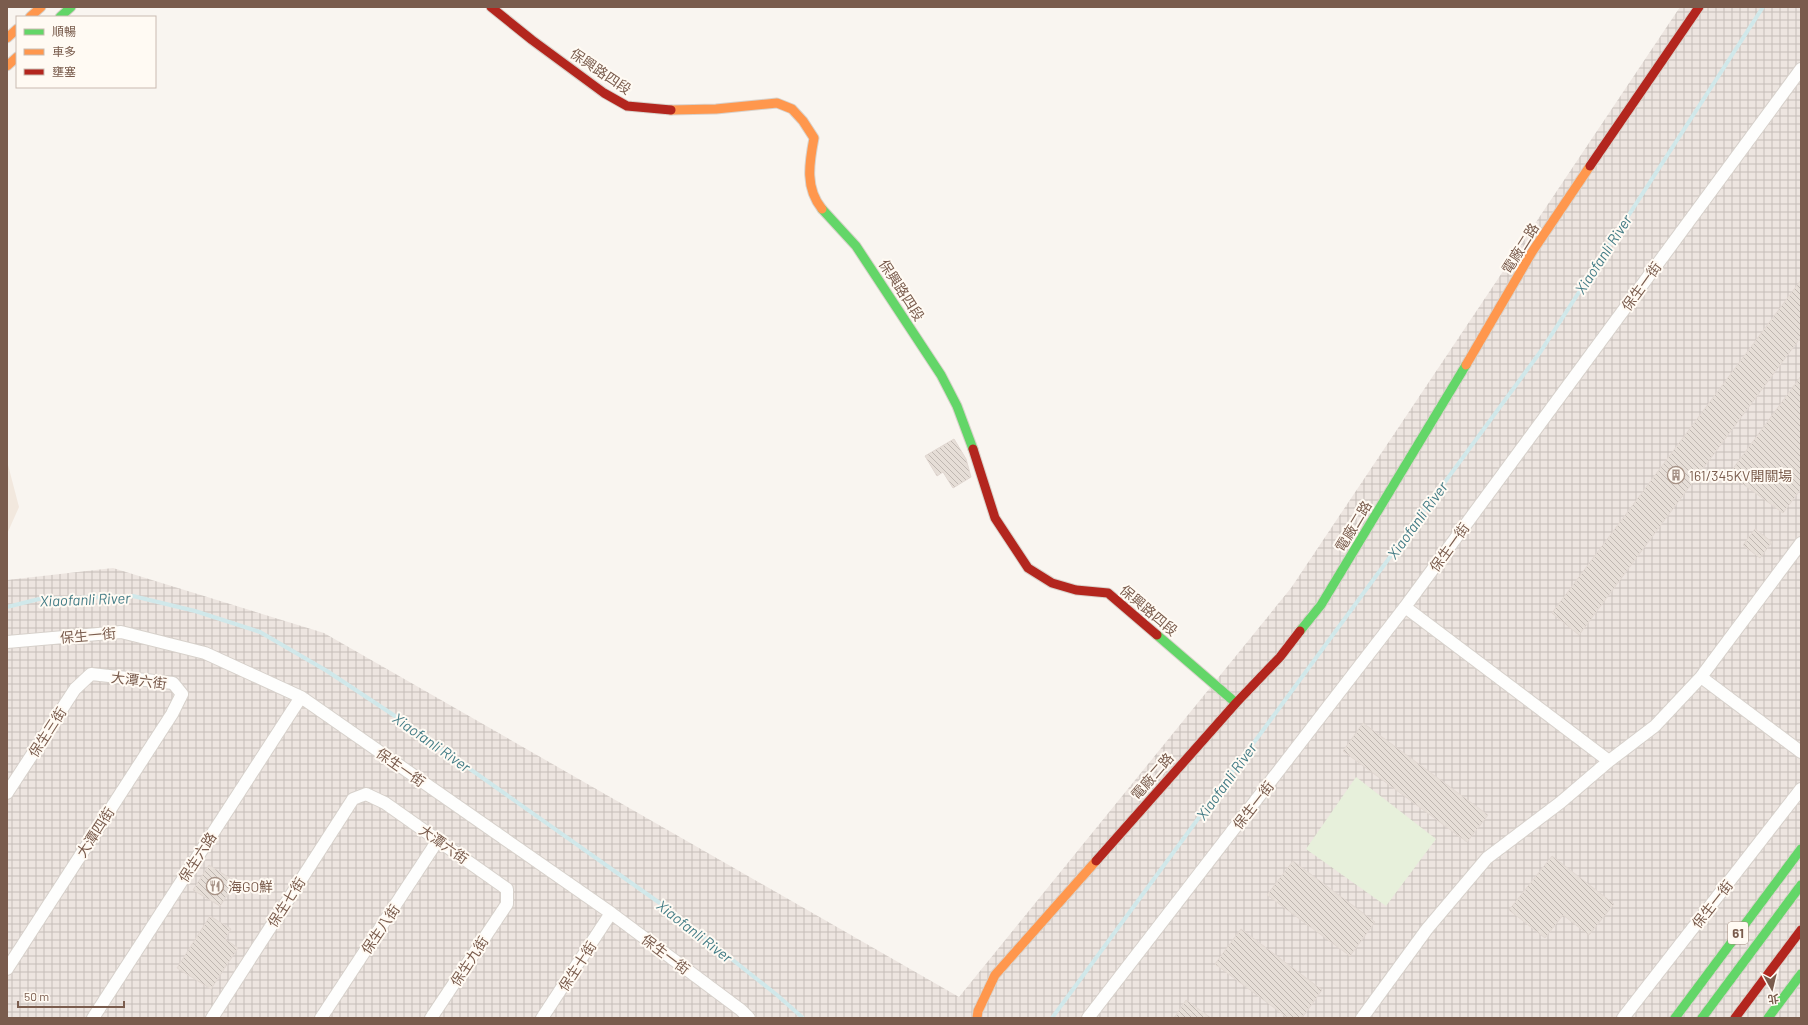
<svg xmlns="http://www.w3.org/2000/svg" width="1808" height="1025" font-family="Barlow,'Noto Sans TC',sans-serif">
	<defs>
		<pattern id="industrial-grid" width="8" height="8" patternUnits="userSpaceOnUse"><rect width="8" height="8" fill="#ede5e0"/><path d="M0 4h8M4 0v8" fill="none" stroke="#c5bdb8"/></pattern>
		<pattern id="building-back-hatch" width="6" height="6" patternUnits="userSpaceOnUse"><rect width="6" height="6" fill="#e6ded7"/><path d="M-1 5l2 2M0 0l6 6M5-1l2 2" fill="none" stroke="#bfb7b1"/></pattern>
	</defs>
	<rect width="100%" height="100%" fill="#f9f5f0"/>
	<path fill="#f2e8de" d="M7 461 19 507 7 534Z"/>
	<path fill="url(#industrial-grid)" d="M1680 7H1801V1018H7V580L113 568 324 633 959 997 1291 588Z"/>
	<path fill="#e7f0db" d="M1356 777 1436 839 1386 906 1306 849Z"/>
	<g fill="none" stroke-linecap="round" stroke-linejoin="round">
		<path stroke="#d0e8ea" stroke-width="4" d="M7 607 39 599 133 596 195 611 260 632 327 671 395 716 671 911 777 995 803 1018
			M1052 1018 1541 351 1763 7"/>
	</g>
	<path fill="url(#building-back-hatch)" stroke="#e2d8d2" d="M1801 280V337L1579 635 1552 613Z
		M1801 376V489L1783 513 1729 474Z
		M954 439 966 459 971 477 953 488 943 472 937 476 925 456Z
		M1755 529 1772 542 1760 558 1743 545Z
		M1363 723 1488 815 1467 842 1343 751Z
		M1552 856 1614 904 1589 935 1563 915 1545 938 1509 910Z
		M1293 861 1375 922 1350 956 1267 895Z
		M209 865 236 882 220 906 193 890Z
		M210 916 231 929 225 939 238 948 211 989 177 968Z
		M1241 929 1322 990 1302 1018H1288L1215 964Z
		M1186 1000 1211 1018H1174Z"/>
	<g fill="none" stroke-linecap="round" stroke-linejoin="round">
		<g stroke="#d7d1cb" stroke-width="14">
			<path id="street" d="M1405 607 1609 761
				M7 642 121 632 205 653 301 697 611 913 741 1010 749 1018
				M1701 677 1801 752
				M7 793 75 689 91 674 173 683 182 694 172 714 7 969
				M93 1018 301 697
				M212 1018 353 799 366 794 385 803 507 889V904L431 1018
				M321 1018 438 840
				M542 1018 611 913
				M1088 1018 1405 607 1801 69
				M1362 1018 1427 929 1487 858 1561 802 1609 761 1655 726 1701 677 1801 543
				M1623 1018 1801 789"/>
		</g>
		<g stroke="#d9d2cb" stroke-width="11">
			<path id="fast" d="M60 17 71 7
				M822 209 856 246 941 375 957 406 973 449
				M1300 631 1321 605 1466 365
				M1157 635 1236 703
				M1675 1018 1801 849
				M1702 1018 1801 885
				M1768 1018 1801 974"/>
		</g>
		<g stroke="#d9d2cb" stroke-width="11">
			<path id="slow" d="M30 17 41 7
				M7 38 17 29
				M7 66 17 57
				M671 110 716 109 777 103 792 109 803 121 814 138C809 164 805 188 822 209
				M1466 365 1532 252 1590 166
				M977 1018 978 1011 995 975 1096 861"/>
		</g>
		<g stroke="#d9d2cb" stroke-width="11">
			<path id="jam" d="M491 7 532 40 604 93 627 106 671 110
				M1590 166 1699 7
				M973 449 995 518 1028 568 1052 583 1076 590 1108 593 1157 635
				M1096 861 1236 703 1280 657 1300 631
				M1735 1018 1801 930"/>
		</g>
		<use href="#street" stroke="#fefefd" stroke-width="12"/>
		<use href="#fast" stroke="#63d668" stroke-width="9"/>
		<use href="#slow" stroke="#ff974d" stroke-width="9"/>
		<use href="#jam" stroke="#b3261e" stroke-width="9"/>
	</g>
	<defs>
		<g id="building-ring" transform="scale(0.9)"><circle r="9.5" fill="#fffaf3" stroke="#a69286" stroke-width="1.5"/><path d="M-4-6H4V6H1V3H-1V6H-4ZM-2.5-4.3h1.7v1.8h-1.7ZM.8-4.3h1.7v1.8H.8ZM-2.5-1h1.7V.8h-1.7ZM.8-1h1.7V.8H.8Z" fill="#a69286"/></g>
		<g id="restaurant-ring" transform="scale(0.9)"><circle r="9.5" fill="#fffaf3" stroke="#a69286" stroke-width="1.5"/><path d="M-5-6h1v4h1v-4h1v4h1v-4h1v5L-1.5 .5V6h-2V.5L-5-1ZM5-6V6H3V1.5H1.5Q1.5-4 5-6Z" fill="#a69286"/></g>
	</defs>
	<g fill-rule="evenodd">
		<use href="#building-ring" x="1676" y="475"/>
		<use href="#restaurant-ring" x="215" y="886"/>
	</g>
	<g text-anchor="middle" dominant-baseline="central" stroke-width="4" stroke-linejoin="round" paint-order="stroke">
		<rect fill="#fffaf3" stroke="#a28b7f" stroke-width="1" x="1728" y="922" width="20" height="22" rx="3"/>
		<g font-size="13" font-weight="bold" fill="#7a5c4d">
			<text x="1738" y="933">61</text>
		</g>
		<g font-size="14" fill="#7a5c4d" stroke="#fffaf3">
			<text transform="translate(601 71) rotate(34)">保興路四段</text>
			<text transform="translate(1520 248) rotate(-58)">電廠二路</text>
			<text transform="translate(1641 286) rotate(-54)">保生一街</text>
			<text transform="translate(902 290) rotate(57)">保興路四段</text>
			<text transform="translate(1353 526) rotate(-59)">電廠二路</text>
			<text transform="translate(1449 547) rotate(-54)">保生一街</text>
			<text transform="translate(1149 610) rotate(40)">保興路四段</text>
			<text transform="translate(88 635) rotate(-5)">保生一街</text>
			<text transform="translate(139 680) rotate(7)">大潭六街</text>
			<text transform="translate(47 732) rotate(-57)">保生三街</text>
			<text transform="translate(401 767) rotate(35)">保生一街</text>
			<text transform="translate(1152 776) rotate(-49)">電廠二路</text>
			<text transform="translate(1253 805) rotate(-52)">保生一街</text>
			<text transform="translate(95 832) rotate(-57)">大潭四街</text>
			<text transform="translate(444 844) rotate(35)">大潭六街</text>
			<text transform="translate(197 857) rotate(-57)">保生六路</text>
			<text transform="translate(286 902) rotate(-57)">保生七街</text>
			<text transform="translate(1712 904) rotate(-52)">保生一街</text>
			<text transform="translate(380 929) rotate(-56)">保生八街</text>
			<text transform="translate(666 954) rotate(37)">保生一街</text>
			<text transform="translate(469 961) rotate(-57)">保生九街</text>
			<text transform="translate(577 966) rotate(-57)">保生十街</text>
		</g>
		<g font-size="14" fill="#7a5c4d" stroke="#fffaf3" text-anchor="start">
			<text x="1689" y="475">161/345KV開關場</text>
			<text x="228" y="886">海GO鮮</text>
		</g>
		<g font-size="15" font-style="italic" fill="#437c86" stroke="#fffaf3">
			<text transform="translate(1603 254) rotate(-57)">Xiaofanli River</text>
			<text transform="translate(1417 520) rotate(-54)">Xiaofanli River</text>
			<text transform="translate(85 599) rotate(-2)">Xiaofanli River</text>
			<text transform="translate(432 742) rotate(35)">Xiaofanli River</text>
			<text transform="translate(1226 781) rotate(-54)">Xiaofanli River</text>
			<text transform="translate(695 931) rotate(38)">Xiaofanli River</text>
		</g>
	</g>
	<rect width="1808" height="1025" fill="none" stroke="#7a5c4d" stroke-width="16"/>
	<rect x="16" y="16" width="140" height="72" fill="#fffaf3" stroke="#cabbb1"/>
	<rect x="24" y="29" width="20" height="6" fill="#63d668" stroke="#cabbb1"/>
	<text x="52" y="36" font-size="12" fill="#7a5c4d">順暢</text>
	<rect x="24" y="49" width="20" height="6" fill="#ff974d" stroke="#cabbb1"/>
	<text x="52" y="56" font-size="12" fill="#7a5c4d">車多</text>
	<rect x="24" y="69" width="20" height="6" fill="#b3261e" stroke="#cabbb1"/>
	<text x="52" y="76" font-size="12" fill="#7a5c4d">壅塞</text>
	<g transform="translate(1772 989) rotate(172)" stroke="#fffaf3" stroke-width="3" paint-order="stroke">
	<path d="M0-3L7 15L0 10L-7 15Z" fill="#7a5c4d"/>
	<text y="-6" font-size="11" font-weight="bold" text-anchor="middle" fill="#7a5c4d">北</text>
	</g>
	<path d="M18 1001v6h106v-6" fill="none" stroke="#7a5c4d" stroke-width="2"/>
	<text x="24" y="1001" font-size="12" fill="#7a5c4d" stroke="#fffaf3" stroke-width="3" paint-order="stroke">50 m</text>
</svg>
